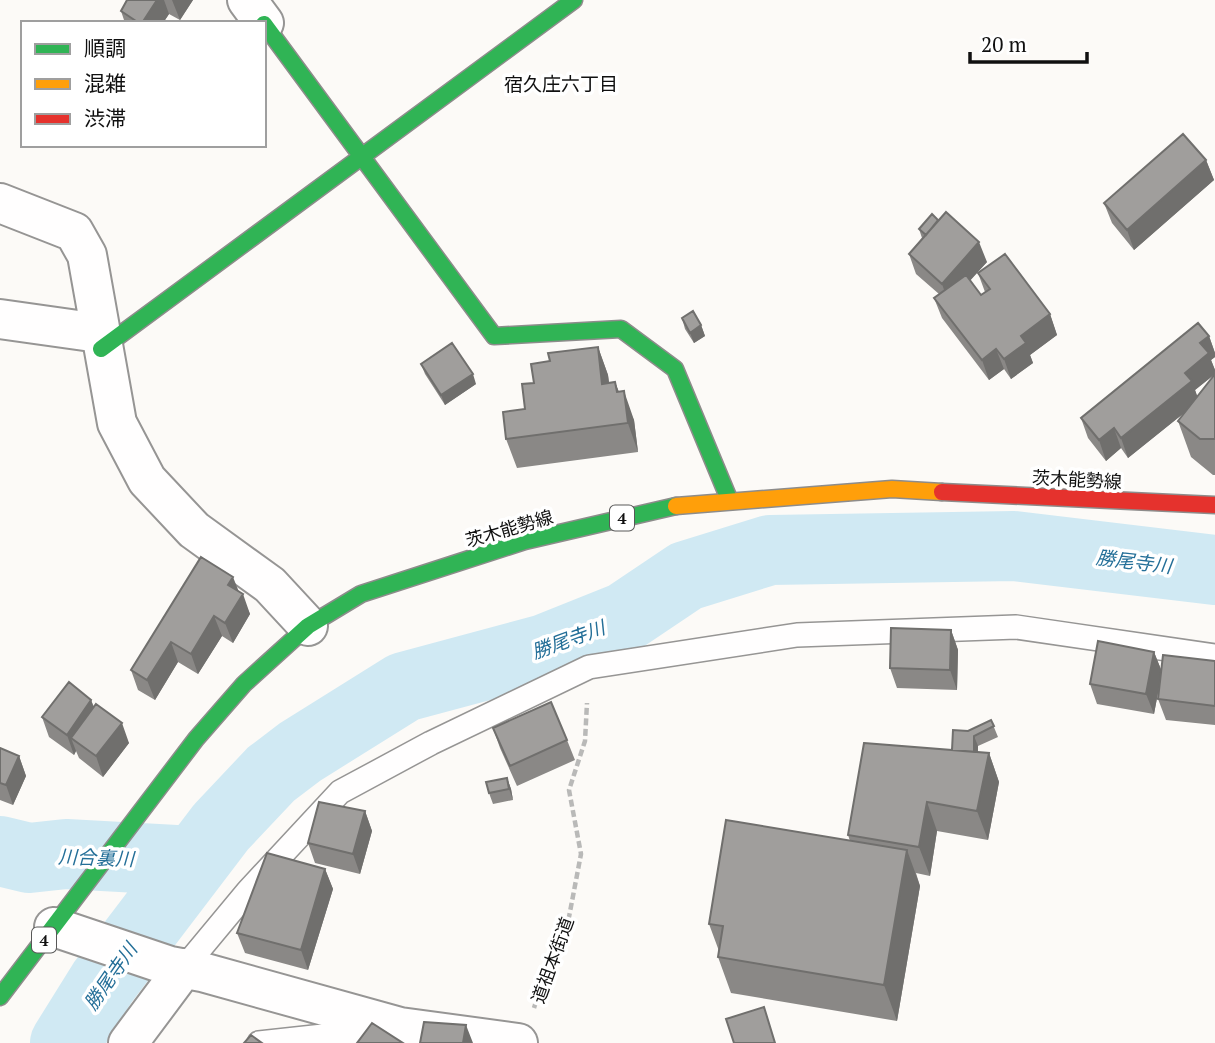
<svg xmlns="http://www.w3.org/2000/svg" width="1215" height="1043" font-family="'PT Serif','Noto Sans JP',serif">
	<rect width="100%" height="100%" fill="#fcfaf7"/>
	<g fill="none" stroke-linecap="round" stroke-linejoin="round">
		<path stroke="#d0e9f3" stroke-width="70" d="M0 851 29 858 66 854 194 861
			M65 1043 103 982 221 827 271 774 300 752 404 687 545 649 625 617 686 576 770 550 1014 546 1215 570"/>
		<g stroke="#969594" stroke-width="26">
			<path id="lane" d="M184 968 248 891 340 792 431 743 589 667 797 635 1016 627 1215 656
				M259 1043 378 1030"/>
		</g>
		<g stroke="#969594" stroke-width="42">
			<path id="street" d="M247 0 264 23
				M0 203 74 232 87 255 117 423 147 480 194 530 270 585 308 626
				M0 319 99 333
				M54 927 170 966 202 972 400 1027 518 1043
				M128 1043 184 968"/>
		</g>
		<g stroke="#8d8c8b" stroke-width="19">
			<path id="fast" d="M264 24 494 336 621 329 675 369 729 499
				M101 349 574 0
				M0 997 196 739 244 684 308 626 361 594 525 541 676 506"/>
		</g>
		<g stroke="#8d8c8b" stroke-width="19">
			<path id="slow" d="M676 506 892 489 942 492"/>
		</g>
		<g stroke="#8d8c8b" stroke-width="19">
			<path id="jam" d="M942 492 1215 505"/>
		</g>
		<path stroke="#b9b9b8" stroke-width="4.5" stroke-dasharray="7 3.5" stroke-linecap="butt" d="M534 1008 545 972 569 917 581 854 569 790 585 741 587 703"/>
		<use href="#lane" stroke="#fffefe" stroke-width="23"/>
		<use href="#street" stroke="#fffefe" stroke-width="38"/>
		<use href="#fast" stroke="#30b455" stroke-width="16"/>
		<use href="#slow" stroke="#ff9f0a" stroke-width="16"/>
		<use href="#jam" stroke="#e5322d" stroke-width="16"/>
	</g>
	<path fill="#8a8886" d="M127 0H193L180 20 169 14 163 23H125L121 11Z
		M1206 160 1214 180 1134 250 1112 223 1104 203Z
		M919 229 987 262 970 280 981 295 985 292 978 273 1050 314 1057 335 1030 355 1033 363 1011 379 1004 369 989 380 942 318 934 298 939 294 916 274 909 254 922 238Z
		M682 318 701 325 705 336 694 343 685 329Z
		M1209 336 1215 353V357L1211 360 1215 370V374L1195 390 1197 396 1215 374V475H1213L1191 457 1178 421 1184 413 1128 458 1121 448 1106 461 1088 438 1081 418Z
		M598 347 608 375 609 383 615 382 619 392 634 420 638 452 517 468 506 439 525 409 534 383 550 361Z
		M421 364 476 384 445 405 425 374Z
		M239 591 250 614 233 643 222 636 198 674 178 662 155 700 138 690 131 670Z
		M951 630 958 650 957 690 897 688 890 668Z
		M1154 652 1162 672 1215 661V725L1166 720 1158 699 1161 676 1154 714 1097 704 1090 684Z
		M91 700 94 707 129 743 103 777 79 758 76 751 74 755 49 737 42 717Z
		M991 720 998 737 978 746V752L989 753 999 782 988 840 937 831 930 876 916 873 920 886 897 1021 731 993 718 957 719 951 709 924 850 841 848 835 952 750 968 731Z
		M493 728 567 740 575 760 517 786 500 748Z
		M0 748 19 756 26 776 13 805 0 800Z
		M507 778 511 789 513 800 493 804 489 793Z
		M365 811 372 831 360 874 315 863 308 843Z
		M325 869 333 889 308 970 245 953 237 933Z"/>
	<path fill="#706f6d" d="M157 0H164L169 14 163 23H142Z
		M172 0H193L180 20Z
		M1206 160 1214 180 1134 250 1127 230Z
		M979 242 987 262 949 304 942 284Z
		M1050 314 1057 335 1030 355 1033 363 1011 379 1004 359 1021 336Z
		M701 325 705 336 694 343 690 333Z
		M1209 336 1215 353V357L1211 360 1215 370V374L1195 390 1199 401 1128 458 1121 438 1185 373 1200 343Z
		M598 347 608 375 613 413 602 384Z
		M996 349 1004 369 989 380 982 360Z
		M473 374 476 384 445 405 441 395Z
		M615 382 626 411 624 391 634 420 638 452 617 392Z
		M1114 428 1121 448 1106 461 1099 440Z
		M233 577 241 597 228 585Z
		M243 594 250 614 233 643 225 623Z
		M214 616 222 636 198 674 191 654Z
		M951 630 958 650 957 690 950 670Z
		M171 642 178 662 155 700 147 680Z
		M1154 652 1162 672 1154 714 1146 694Z
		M91 700 98 720 71 738 76 751 74 755 67 735Z
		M122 723 129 743 103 777 96 756Z
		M974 736 978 746 977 773 973 763Z
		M989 753 999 782 988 840 977 811Z
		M19 756 26 776 13 805 6 785Z
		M507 778 511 789 513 800 509 789Z
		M927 802 937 831 930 876 919 847Z
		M365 811 372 831 360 874 353 854Z
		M907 850 920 886 897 1021 884 985Z
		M325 869 333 889 308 970 301 950Z
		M466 1025 473 1043H463Z"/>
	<path fill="#a09e9c" stroke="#706f6d" stroke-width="2" d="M127 0H157L142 23H139L121 11Z
		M1183 134 1206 160 1127 230 1104 203Z
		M946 212 979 242 942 284 909 254Z
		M932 214 938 220 926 235 919 229Z
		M1005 254 1050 314 1021 336 1026 343 1004 359 996 349 982 360 934 298 966 275 981 295 990 289 978 273Z
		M693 311 701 325 690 333 682 318Z
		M1198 323 1209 336 1200 343 1209 353 1185 373 1192 381 1121 438 1114 428 1099 440 1081 418Z
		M452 343 473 374 441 395 421 364Z
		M598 347 602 384 615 382 617 392 624 391 628 423 506 439 503 412 525 409 522 384 534 383 531 364 550 361 548 353Z
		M1215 374V439H1200L1178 421Z
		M201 557 233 577 228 585 243 594 225 623 214 616 191 654 171 642 147 680 131 670Z
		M891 628 951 630 950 670 890 668Z
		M1098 641 1154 652 1146 694 1090 684Z
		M1163 655 1215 661V706L1158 699Z
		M69 682 91 700 67 735 42 717Z
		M551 702 567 740 510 766 493 728Z
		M96 704 122 723 96 756 71 738Z
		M991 720 994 726 974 736V752L952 750 953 730 968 731Z
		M864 743 989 753 977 811 927 802 919 847 848 835Z
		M0 748 19 756 6 785 0 783Z
		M507 778 509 789 489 793 486 782Z
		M319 802 365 811 353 854 308 843Z
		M726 820 907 850 884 985 718 957 723 926 709 924Z
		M267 853 325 869 301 950 237 933Z
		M764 1007 775 1043H734L726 1019Z
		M424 1022 466 1025 463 1043H420Z
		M372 1023 403 1043H357Z
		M251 1035 262 1043H244Z"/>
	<g text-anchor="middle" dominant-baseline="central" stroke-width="7" stroke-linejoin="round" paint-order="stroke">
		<g fill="#fff" stroke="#585858" stroke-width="2">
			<rect x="610" y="505.5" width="24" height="25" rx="5"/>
			<rect x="32" y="927.5" width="24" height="25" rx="5"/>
		</g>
		<g font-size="16" font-weight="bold" fill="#101010">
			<text x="622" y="518">4</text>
			<text x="44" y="940">4</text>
		</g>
		<g font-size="18" fill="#101010" stroke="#fff">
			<text transform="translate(1077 479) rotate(3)">茨木能勢線</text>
			<text transform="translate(509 528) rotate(-16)">茨木能勢線</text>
			<text transform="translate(552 960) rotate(-70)">道祖本街道</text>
		</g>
		<g font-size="19" fill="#101010" stroke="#fff">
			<text x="561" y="83">宿久庄六丁目</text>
		</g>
		<g font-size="19" font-style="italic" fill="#246f98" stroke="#fff">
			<text transform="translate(1134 561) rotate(7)">勝尾寺川</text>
			<text transform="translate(568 639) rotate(-20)">勝尾寺川</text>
			<text transform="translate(96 857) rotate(2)">川合裏川</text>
			<text transform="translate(110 976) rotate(-55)">勝尾寺川</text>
		</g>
	</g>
	<rect x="21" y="21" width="245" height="126" fill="#ffffff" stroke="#9f9f9f" stroke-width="2"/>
	<rect x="35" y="44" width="35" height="10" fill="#30b455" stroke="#9f9f9f" stroke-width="2"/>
	<text x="84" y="56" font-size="21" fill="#101010">順調</text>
	<rect x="35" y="79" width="35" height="10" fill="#ff9f0a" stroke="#9f9f9f" stroke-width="2"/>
	<text x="84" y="91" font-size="21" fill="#101010">混雑</text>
	<rect x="35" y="114" width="35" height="10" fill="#e5322d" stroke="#9f9f9f" stroke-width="2"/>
	<text x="84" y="126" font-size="21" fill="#101010">渋滞</text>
	<path d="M970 52v10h117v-10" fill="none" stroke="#101010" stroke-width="3.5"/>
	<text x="981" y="52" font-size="21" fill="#101010" stroke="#ffffff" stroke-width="5" paint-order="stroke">20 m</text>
</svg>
